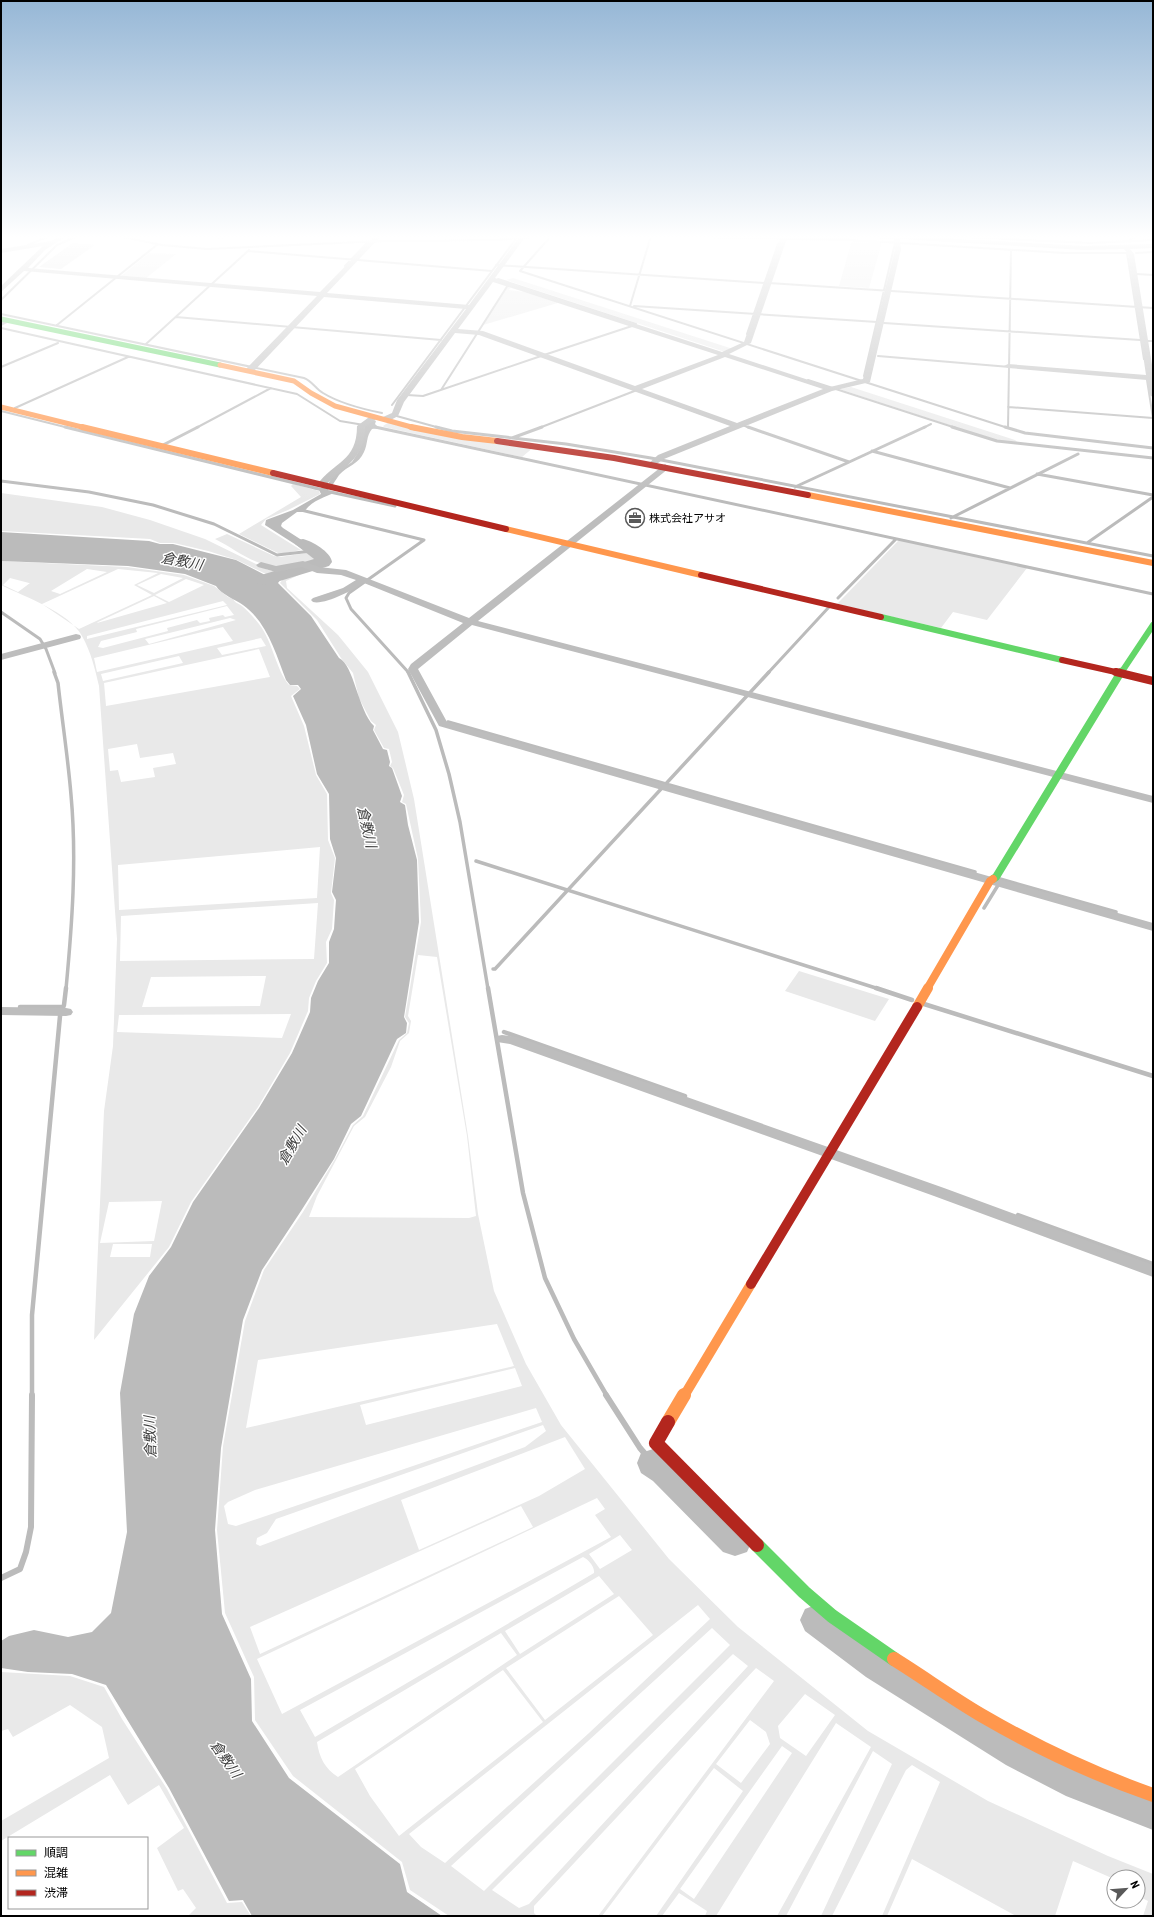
<svg xmlns="http://www.w3.org/2000/svg" width="1154" height="1917" font-family="'Roboto Condensed','Noto Sans JP',sans-serif">
	<rect width="100%" height="100%" fill="#fff"/>
	<path fill="#e9e9e9" fill-rule="evenodd" d="M217 236H349L214 239Z
		M780 236H849L850 239 786 238Z
		M852 240 882 242 869 288 839 286Z
		M149 253 176 254 145 279 120 277Z
		M513 278 733 349 725 352 506 280Z
		M508 286 511 287 509 290C528 292 542 295 561 302L483 325Z
		M851 387 1015 440 1020 444 998 441 839 389Z
		M389 422 534 447 522 457 384 427 383 426Z
		M293 484 319 491 320 494 288 510 266 519 261 525 301 550 280 554 239 534 301 497 291 486Z
		M1 493 102 507 150 520 205 539 268 570 275 571 296 568 270 576 237 560 208 551 174 543H160L150 539 132 538 1 531Z
		M227 534 274 556 280 557 307 553 317 561 316 563C300 568 278 570 263 564 246 559 231 547 215 539Z
		M899 540 1027 568 987 620 953 612 941 628 837 604Z
		M1 561 127 567 184 575 214 586 228 597 233 599C235 603 238 603 242 606 248 611 254 618 259 624 273 642 276 670 289 685L297 686 300 689 291 696 304 726 316 775 327 794 328 840 335 858 331 893 334 900 332 929 326 942 327 963 316 981 309 998 308 1011 290 1053 258 1107 191 1202 169 1247 94 1340 104 1111 113 1046 117 939 99 686C95 669 91 652 82 636 69 612 25 597 1 585ZM87 569 107 572 60 594 51 591ZM118 569 158 573 134 585 152 595 79 629 42 604ZM161 574 183 578 154 593 137 585ZM10 578 29 583H30L18 592 3 585ZM186 579 204 585 169 602 155 595ZM154 596 167 603 97 623 98 622ZM223 601 227 605 87 639V636ZM227 606 234 615 225 617 223 615 209 618 210 621 200 623 197 620 167 628 168 631 103 648 98 647 101 641 137 632 136 629ZM230 618 236 620 149 644 145 639ZM223 627 233 641 97 672 94 658ZM261 638 266 646 222 655 217 648ZM259 649 270 677 106 706 104 683ZM179 656 183 663 103 681 101 674ZM137 744 140 758 173 753 176 764 153 768 155 777 121 782 118 770 110 771 108 749ZM320 847 317 898 119 910 118 865ZM318 903 314 959 120 961 121 916ZM266 976 260 1006 142 1007 151 977ZM291 1014 282 1038 117 1032 119 1015ZM162 1201 154 1241 100 1243 109 1202ZM113 1244H152L150 1257H110Z
		M299 573 301 574 286 581 287 588 338 635 368 672 398 732 414 799 468 1136 478 1214 494 1291 526 1364 561 1425 669 1559 738 1627 868 1731 988 1801 1108 1856 1153 1874V1916H1143L1148 1901 1138 1896V1877H1114V1879L1073 1861 1055 1916H1016L912 1859 887 1916H882L940 1782 912 1765 906 1770 832 1916H821L892 1764 873 1751 786 1916H777L871 1747 836 1723 716 1916H705L707 1911 679 1893 662 1916H656L743 1791 714 1768 602 1916H598L774 1681 756 1668 534 1906V1913L537 1916H449L410 1890 402 1862 293 1776 255 1720 254 1677 225 1613 217 1530 223 1446 245 1321 264 1270 303 1212 335 1159 353 1125 363 1116 399 1040 407 1033 409 1023 405 1017 421 922 418 859 406 804 402 802 404 795 393 768 390 766 392 762 389 749 384 748 374 730 376 725 371 721 359 698 353 673 341 658 317 620 280 583 283 579ZM418 955 437 957 467 1136 476 1216 469 1218 309 1217 317 1196 354 1126 365 1117 391 1067 400 1041 409 1033 411 1021 408 1016ZM497 1324 514 1366 246 1428 258 1360ZM515 1368 522 1386 366 1425 360 1405ZM536 1408 542 1422 236 1526 228 1524 224 1506 228 1502 255 1490ZM543 1425 546 1431 525 1447 260 1546 256 1544 257 1538 267 1533 276 1519ZM565 1437 585 1469 539 1496 419 1550 401 1500ZM597 1498 605 1509 595 1515 611 1537 282 1714 257 1659ZM521 1506 533 1527 260 1654 250 1627ZM620 1535 632 1550 600 1569 589 1554ZM583 1557C588 1559 595 1567 594 1573L315 1737 300 1710ZM599 1576 614 1594 520 1654 505 1631ZM619 1596 653 1635 545 1720 506 1668ZM698 1605 710 1619 589 1733 445 1863 421 1847 409 1834ZM712 1628 730 1645 484 1891 451 1866ZM501 1633 517 1655 338 1777C325 1769 319 1757 317 1742ZM733 1654 748 1666 529 1904 519 1908 492 1890ZM503 1670 543 1722 399 1836 370 1796 355 1769ZM805 1694 835 1715 806 1756 780 1738 778 1726ZM750 1720 766 1732 770 1744 741 1783 716 1764ZM782 1746 792 1753 694 1899 680 1889Z
		M799 971 889 999 875 1021 785 991Z
		M1 1672 70 1676 104 1687 122 1719 167 1789 227 1903 242 1902 251 1916H188L196 1908 183 1889 178 1891 157 1848 184 1828 159 1785 128 1805 110 1775 1 1841V1821L109 1758 102 1727 70 1705 13 1737 8 1729 1 1731Z"/>
	<path fill="#bbb" d="M374 420 376 421 375 424 379 428 372 429C366 436 368 444 364 452 359 464 347 466 339 475 335 481 333 485 328 490L336 492C325 497 311 501 304 512H297L282 523 281 526 283 528 328 557 327 563 321 565 317 564 318 560 315 557 265 525 266 520 293 510 321 494 319 490 313 489 321 488 328 484 334 474 352 462 359 451 365 425Z
		M1 532 149 541 160 544H173L236 560 269 577 291 570 298 572 281 579 278 583 311 616 339 658C354 665 358 710 374 726L373 730 383 749 387 750 390 762 389 766 392 768 402 796 400 802 405 805 408 825 417 860 419 922 404 1017 407 1023 406 1033 397 1039 361 1116 351 1124 334 1159 301 1211 262 1270 243 1320 221 1448 215 1530 222 1614 251 1679 252 1721 289 1778 400 1864 407 1892 442 1916H252L243 1900 229 1901 169 1788 106 1685 72 1674 28 1672 1 1668V1641L9 1636 34 1630 68 1637 92 1632 111 1613 127 1532 120 1393 134 1314 149 1276 171 1247 193 1202 259 1108 292 1053 310 1012 311 998 318 981 329 963V942L334 929 335 914 336 900 332 892 336 858 330 839 329 794 317 774 306 725 293 696 301 689 298 685H290L286 680C276 654 267 622 243 605 236 600 221 594 216 586L185 574 128 566 1 561Z"/>
	<g fill="none" stroke-linecap="round" stroke-linejoin="round">
		<path stroke="#bbb" stroke-width="2" d="M118 236 162 245 207 249 383 241 497 240 518 238
			M551 236 520 271 1008 428
			M648 236 852 240 1065 253H1128
			M946 236 1090 243 1153 240
			M1073 236H1114
			M524 238 540 236
			M1129 242 1128 241 1137 236
			M28 245 49 236
			M248 251 492 271
			M1127 253 1144 359
			M1136 253 1153 252
			M496 265 765 283
			M345 266 368 242
			M1137 274 1153 275
			M498 279 636 324
			M769 283 1153 308
			M1 300 57 245 77 236
			M630 306 651 236
			M634 306 877 322
			M1 314 304 378C312 381 316 389 323 393 341 404 362 409 382 413
			M176 317 441 340
			M884 323 1140 340
			M57 325 158 244
			M1 328 297 394 340 421 364 425
			M747 334 778 244
			M1147 341H1153
			M146 344 249 250
			M544 355 635 325
			M878 356 1010 367
			M1 367 58 343
			M864 376 895 243
			M808 380 956 428
			M1147 380 1153 418
			M441 390 508 285 511 284
			M407 395 423 396 541 356
			M392 405 516 239
			M1008 407 1153 418
			M15 408 128 357
			M1 411 69 428
			M393 415 440 428
			M740 424 750 428
			M375 427 378 428
			M196 428 271 388
			M539 428 637 390
			M923 428 931 424
			M1008 428 1011 250"/>
		<path stroke="#bbb" stroke-width="3" d="M65 427 319 489
			M375 427 1153 594
			M436 427 452 431 566 444 651 458 1153 556
			M748 427 849 462
			M952 427 997 441 1153 458
			M1005 427 1025 433 1153 448
			M512 438 542 427
			M163 445 198 427
			M872 451 1010 488
			M1037 474 1153 495
			M1 481 89 492 153 505 214 524 277 555 312 551
			M795 487 925 427
			M330 492 395 506
			M301 510 424 540 349 593 346 598 351 609 409 673
			M951 518 1078 454
			M1087 543 1153 497
			M838 598 896 539
			M1 612 40 639 46 649 55 673
			M768 673 829 607"/>
		<path stroke="#bbb" stroke-width="3.5" d="M54 672 58 683C62 720 68 758 71 795 77 860 72 925 66 989
			M408 672 436 730 449 774 460 822 488 989
			M448 722 975 872
			M476 861 879 989
			M1000 879 1116 912
			M984 908 1000 882
			M493 969H495L769 672"/>
		<path stroke="#bbb" stroke-width="4.5" d="M488 988 523 1193 545 1278 574 1339 607 1396
			M876 988 912 1000
			M924 1004 1153 1076
			M20 1007H63
			M504 1032 685 1096
			M1018 1215 1153 1264
			M32 1396V1315L60 1016 64 1005 66 988"/>
		<path stroke="#bbb" stroke-width="6" d="M606 1395 640 1448 653 1463 656 1458
			M1 1578 20 1569 26 1552 31 1527 32 1395"/>
		<path fill="#bbb" fill-rule="evenodd" d="M303 539C312 541 331 552 332 562L329 566 270 584 264 585 258 584 255 580 258 576 314 559 295 544 297 540Z
			M653 1449 665 1453 677 1461 747 1530 752 1541 747 1552 735 1556 723 1552 653 1481 641 1473 637 1463 641 1453Z
			M818 1604 831 1609 891 1653 1033 1739 1093 1769 1153 1792V1830L1066 1796 1006 1765 866 1677 805 1631 800 1620 805 1609Z"/>
	</g>
	<path fill="#dcdcdc" d="M73 243 95 245 61 269 39 267Z"/>
	<g fill="none" stroke-linecap="round" stroke-linejoin="round">
		<path fill="#bdbdbd" fill-rule="evenodd" d="M60 236H67L45 250 28 268 320 292 375 236H381L327 293 469 305 520 236H526L495 278 722 352 744 342 780 239 775 236H784L787 238 751 343 729 354 830 387 863 379 895 249 894 239 872 238 869 236H902L1084 246 1153 244V248L1130 249 1134 254 1153 371V397L1149 395 1147 380 1008 368 1004 366 1008 364 1146 375 1128 254 1124 249 1084 250 900 239 901 249 870 382 832 391 664 459 652 467 648 464 658 455 730 426 479 335 455 333 404 402 398 416 389 421H383V417L392 413 397 400 466 309 324 297 252 373H249L245 371 246 369 317 296 24 271 1 292V286L43 246 1 253V249L51 241ZM493 282 718 355 635 386 483 331 458 329ZM725 357 823 389 737 423 642 389Z
			M7 319 13 320 1 326V321Z
			M372 415H375L379 417 365 427C365 460 343 466 324 487H318L317 485C334 461 357 462 357 426Z
			M665 464 669 467 668 469 478 621 1153 796V803L472 625 418 669 447 722 1153 923V931L439 726 408 669 411 664 463 623 364 583C353 590 325 605 313 602L311 600 313 598 343 588 356 580 341 575 317 573 302 567 276 572 258 567 256 565 261 562 276 566 303 561 319 567 346 570 469 618Z
			M76 634 80 635 81 637 80 639 1 660V654Z
			M1 1007 66 1008 71 1009 73 1012 71 1015 66 1016 1 1015Z
			M502 1035 517 1037 944 1188 1153 1265V1277L934 1196 510 1044 497 1042 495 1039 497 1036Z"/>
		<path stroke="#63d668" stroke-width="5" d="M1 319 220 365"/>
		<path stroke="#63d668" stroke-width="6" d="M881 617 1062 660
			M1121 673 1153 625"/>
		<path stroke="#63d668" stroke-width="8" d="M993 879 996 877 1121 672"/>
		<path stroke="#63d668" stroke-width="14" d="M757 1545 804 1592 832 1616 894 1659"/>
		<path stroke="#ff974d" stroke-width="5" d="M220 365 294 381 311 393 335 406 415 428
			M1 407 86 428"/>
		<path stroke="#ff974d" stroke-width="6" d="M82 427 273 473
			M411 427 462 437 497 441
			M808 495 1153 563
			M506 529 701 575"/>
		<path stroke="#ff974d" stroke-width="8" d="M927 989 990 881 993 879"/>
		<path stroke="#ff974d" stroke-width="10" d="M917 1007 928 988
			M684 1396 751 1284"/>
		<path stroke="#ff974d" stroke-width="14" d="M668 1422 684 1395
			M894 1659C923 1677 952 1698 981 1715 1036 1747 1093 1774 1153 1795"/>
		<path stroke="#b3261e" stroke-width="6" d="M497 441 614 458 808 495
			M273 473 506 529
			M701 575 881 617
			M1062 660 1120 673"/>
		<path stroke="#b3261e" stroke-width="8" d="M1116 672 1153 681"/>
		<path stroke="#b3261e" stroke-width="10" d="M751 1284 917 1007"/>
		<path stroke="#b3261e" stroke-width="14" d="M668 1422 656 1443 757 1545"/>
	</g>
	<linearGradient id="sky" x2="0" y2="1"><stop stop-color="#96b7d6"/><stop offset="0.47" stop-color="#fff"/><stop offset="1" stop-color="#fff" stop-opacity="0"/></linearGradient>
	<rect width="1154" height="504" fill="url(#sky)"/>
	<defs>
		<g id="office-ring" transform="scale(1)"><circle r="9.5" fill="#fff" stroke="#595959" stroke-width="1.5"/><path d="M-6-3h4V-5.5h4V-3h4V5H-6ZM-1-4.5V-3h2v-1.5ZM-6 0V1H6V0Z" fill="#595959"/></g>
	</defs>
	<g fill-rule="evenodd">
		<use href="#office-ring" x="635" y="518"/>
	</g>
	<g text-anchor="middle" dominant-baseline="central" stroke-width="3" stroke-linejoin="round" paint-order="stroke">
		<g font-size="11" fill="#000" stroke="#fff" text-anchor="start">
			<text x="649" y="518">株式会社アサオ</text>
		</g>
		<g font-size="14" font-style="italic" fill="#3f3f3f" stroke="#fff">
			<text transform="translate(182 561) rotate(11)">倉敷川</text>
			<text transform="translate(367 827) rotate(77)">倉敷川</text>
			<text transform="translate(292 1145) rotate(-60)">倉敷川</text>
			<text transform="translate(150 1437) rotate(-92)">倉敷川</text>
			<text transform="translate(226 1759) rotate(55)">倉敷川</text>
		</g>
	</g>
	<rect width="1154" height="1917" fill="none" stroke="#000000" stroke-width="4"/>
	<rect x="8" y="1837" width="140" height="72" fill="#ffffff" stroke="#999999"/>
	<rect x="16" y="1850" width="20" height="6" fill="#63d668" stroke="#999999"/>
	<text x="44" y="1857" font-size="12" fill="#000000">順調</text>
	<rect x="16" y="1870" width="20" height="6" fill="#ff974d" stroke="#999999"/>
	<text x="44" y="1877" font-size="12" fill="#000000">混雑</text>
	<rect x="16" y="1890" width="20" height="6" fill="#b3261e" stroke="#999999"/>
	<text x="44" y="1897" font-size="12" fill="#000000">渋滞</text>
	<g transform="translate(1126 1889) rotate(64)"><circle r="19" fill="#ffffff" stroke="#999999"/>
	<path d="M0-3L7 15L0 10L-7 15Z" fill="#595959"/>
	<text y="-6" font-size="11" font-weight="bold" text-anchor="middle" fill="#000000">N</text>
	</g>
</svg>
